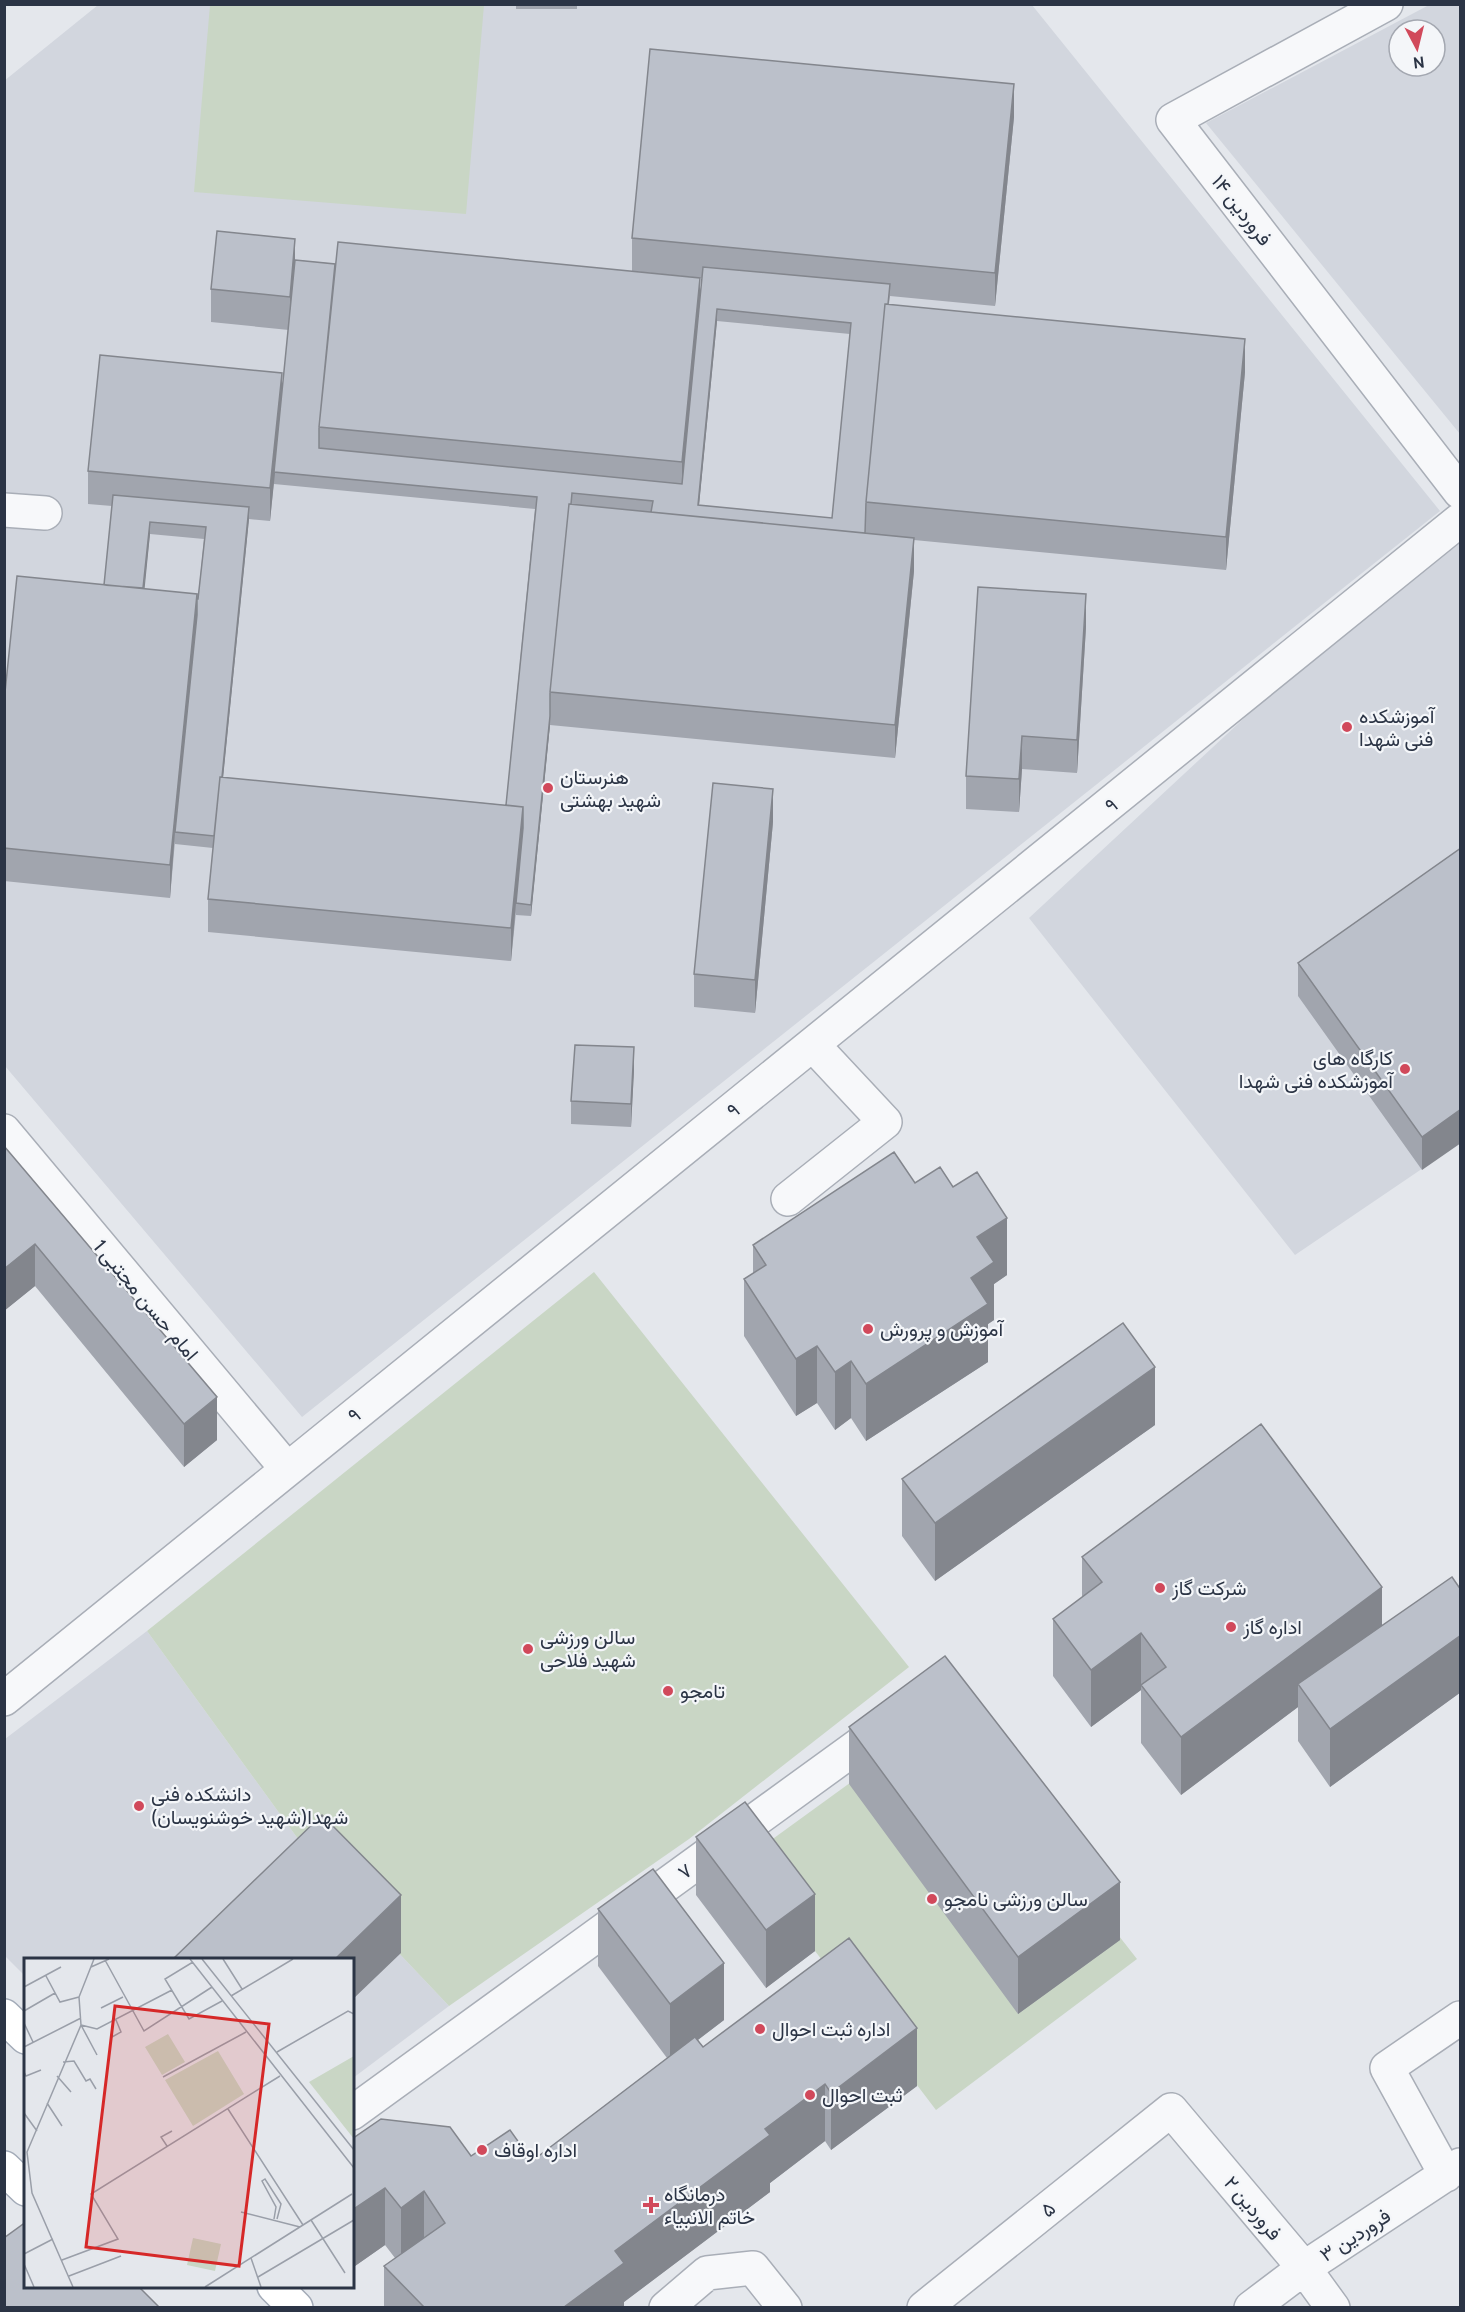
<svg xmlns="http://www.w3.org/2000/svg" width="1465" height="2312" font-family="Cabin,Vazirmatn,sans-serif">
	<rect width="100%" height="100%" fill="#e4e7ec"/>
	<path fill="#d2d6de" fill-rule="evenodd" d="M98 5H1032L1440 511 302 1417 5 1066 4 81Z
		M1429 5H1460V434L1206 123ZM1399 30H1435V66H1399Z
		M1460 532V1143L1295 1255 1029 918 1439 537Z
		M147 1631 322 1872 449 2006 353 2078 352 1960H26L25 1976 5 1956V1739Z"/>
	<path fill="#c9d6c5" d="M210 5H484L466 214 194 192Z
		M594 1272 909 1667 689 1839 449 2006 322 1872 147 1631Z
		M945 1714 1137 1959 936 2110 745 1859Z"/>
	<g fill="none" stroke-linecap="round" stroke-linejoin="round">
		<g stroke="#a9aeb7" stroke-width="36">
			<path id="minor" d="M1386 4 1173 120 1460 492
				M4 510 45 513
				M4 1131 287 1469
				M788 1199 885 1122 814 1046
				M4 1699 1460 520
				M352 2113 885 1726
				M1446 2175 1387 2068 1460 2018
				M666 2308 707 2273 753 2268 785 2308
				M924 2308 1171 2110 1304 2268 1333 2308
				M1251 2308 1304 2268 1460 2165"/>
		</g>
		<g stroke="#a3abb8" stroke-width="36">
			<path id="major" d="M4 2016 26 2037
				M4 2168 26 2189
				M274 2286 296 2308"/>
		</g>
		<use href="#minor" stroke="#f7f8fa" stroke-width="33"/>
		<use href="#major" stroke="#fff" stroke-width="33"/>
	</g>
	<path fill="#a1a5ae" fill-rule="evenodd" d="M516 4H577V9H516Z
		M1014 117 995 306 890 296 889 304 1245 372 1226 570 914 540V571L895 758 550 725 531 916 516 915V912L511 961 208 932V899L213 848 175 844V841L170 898 4 881V702L104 585 112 506 88 504V471L282 397 289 330 211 322V289L295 260 700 297 702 278 632 271V238ZM717 321 850 334 832 518 699 505ZM274 480V484L535 509 506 805 223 778 249 519 270 521ZM150 534 204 539 198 599 144 589Z
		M1086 627 1077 773 1022 769 1019 812 966 809V776Z
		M773 822 755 1013 694 1007V974Z
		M1461 848 1422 1170 1298 996V963Z
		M634 1070 631 1127 571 1124V1101Z
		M4 1146 217 1440 184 1467 35 1286 4 1311Z
		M915 1183 1007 1275 994 1284V1320L988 1324V1362L866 1441 851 1418 835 1430 817 1403 796 1416 744 1336V1279L753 1273V1245Z
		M1155 1425 935 1581 902 1536V1479Z
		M1082 1557 1382 1625 1461 1590V1692L1330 1787 1298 1741V1707L1181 1795 1141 1743V1690L1091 1727 1053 1676V1619L1082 1597Z
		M849 1727 1120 1940 1018 2014 849 1784Z
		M696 1837 815 1951 766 1988 696 1895Z
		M598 1909 724 2020 698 2040 703 2047 917 2086 831 2150 825 2141 770 2183V2192L624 2302V2307H384V2266L395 2258 385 2245 355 2266 352 2262V2139L471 2156 532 2161 667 2058 598 1966Z"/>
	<path fill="#83868d" d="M1014 84V117L995 306V273Z
		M295 239V272L290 330V297Z
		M700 278V311L682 495V462Z
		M717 309V321L698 516V505Z
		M1245 339V372L1226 570V537Z
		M282 373V406L270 521V488Z
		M249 507V519L216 848V836Z
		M150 522V534L143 605V593Z
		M914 538V571L895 758V725Z
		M197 594V627L175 832 170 898V865Z
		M1086 594V627L1077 773V740Z
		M550 716V725L531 916V905Z
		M1022 736V769L1019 812V779Z
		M773 789V822L755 1013V980Z
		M523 807V840L516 903 511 961V928Z
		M634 1047V1070L631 1127V1104Z
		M1461 1109V1143L1422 1170V1137Z
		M1007 1218V1275L994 1284V1320L988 1324V1362L866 1441V1384L971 1278 977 1237Z
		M35 1244V1286L4 1311V1269Z
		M817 1346V1403L796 1416V1359Z
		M851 1361V1418L835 1430V1372Z
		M1155 1367V1425L935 1581V1523Z
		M217 1397V1440L184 1467V1424Z
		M1382 1587V1645L1298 1684V1707L1181 1795V1737Z
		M1141 1633V1690L1091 1727V1670Z
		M1461 1635V1692L1330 1787V1729Z
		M1120 1882V1940L1018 2014V1957Z
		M815 1894V1951L766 1988V1930Z
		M401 1895V1953L352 2000V1959H335Z
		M724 1963V2020L670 2061V2004Z
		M917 2028V2086L831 2150V2093Z
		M825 2084V2141L770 2183V2192L624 2302V2307H564L615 2251 765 2129Z
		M385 2188V2245L355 2266V2208Z
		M424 2191V2248L401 2265V2208Z"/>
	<path fill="#bbc0ca" stroke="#83868d" stroke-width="1.5" fill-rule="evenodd" d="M650 49 1014 84 995 273 632 238Z
		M217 231 295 239 290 297 211 289Z
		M338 242 700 278 682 462 319 427Z
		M295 260 335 264 319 427V448L682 484 703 267 890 284 888 304H885L866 502 865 533 651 512 653 501 572 493 571 504H569L550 692V716L531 905 516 903 523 828V807L506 805 537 497 274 472ZM717 309 851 323 832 518 698 505Z
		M885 304 1245 339 1226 537 866 502Z
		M100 355 282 373 270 488 88 471Z
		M113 495 249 507 222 777H220L214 836 175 832 197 615V599H198L206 527 150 522 143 588 104 585Z
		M569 504 914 538 895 725 550 692Z
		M17 576 197 594 170 865 4 848V702Z
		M978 587 1086 594 1077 740 1022 736 1019 779 966 776Z
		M220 777 523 807 511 928 208 899Z
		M713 783 773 789 755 980 694 974Z
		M1461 848V1109L1422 1137 1298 963Z
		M575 1045 634 1047 631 1104 571 1101Z
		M4 1146 217 1397 184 1424 35 1244 4 1269Z
		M894 1152 915 1183 940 1167 953 1187 977 1172 1007 1218 977 1237 994 1262 971 1278 988 1304 866 1384 851 1361 835 1372 817 1346 796 1359 744 1279 766 1265 753 1245Z
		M1123 1323 1155 1367 935 1523 902 1479Z
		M1261 1424 1382 1587 1181 1737 1141 1685 1166 1667 1141 1633 1091 1670 1053 1619 1102 1582 1082 1557Z
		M1452 1577 1461 1590V1635L1330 1729 1298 1684Z
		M945 1656 1120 1882 1018 1957 849 1727Z
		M745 1802 815 1894 766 1930 696 1837Z
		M322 1815 401 1895 335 1959H173Z
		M653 1869 724 1963 670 2004 598 1909Z
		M849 1938 917 2028 831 2093 825 2084 765 2129 770 2135 615 2251 624 2263 564 2307H424L384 2266 445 2223 424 2191 401 2208 385 2188 355 2208 352 2205V2139L381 2119 450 2127 471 2156 510 2130 532 2161 695 2037 703 2047Z
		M26 2222V2286H138L159 2307H4V2238Z"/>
	<g fill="#d1495b" stroke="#f4f6f9" stroke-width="2">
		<circle cx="1347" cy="727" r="6"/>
		<circle cx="548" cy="788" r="6"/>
		<circle cx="1405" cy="1069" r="6"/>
		<circle cx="868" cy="1329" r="6"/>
		<circle cx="1160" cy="1588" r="6"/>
		<circle cx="1231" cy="1627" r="6"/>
		<circle cx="528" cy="1649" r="6"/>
		<circle cx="668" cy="1691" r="6"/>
		<circle cx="139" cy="1806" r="6"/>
		<circle cx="932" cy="1899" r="6"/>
		<circle cx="760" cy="2029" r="6"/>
		<circle cx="810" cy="2095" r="6"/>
		<circle cx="482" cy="2150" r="6"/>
		<path d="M648 2196h6v6h6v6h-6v6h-6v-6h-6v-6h6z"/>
	</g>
	<g text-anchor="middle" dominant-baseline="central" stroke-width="4.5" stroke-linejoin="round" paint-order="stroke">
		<g font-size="20" fill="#2b3445" stroke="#f4f6f9">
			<text transform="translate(1242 210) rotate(52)">فروردین ۱۴</text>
			<text transform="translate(1111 805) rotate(-39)">۹</text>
			<text transform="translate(733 1110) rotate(-39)">۹</text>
			<text transform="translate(146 1300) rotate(50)">امام حسن مجتبی 1</text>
			<text transform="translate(354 1415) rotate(-39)">۹</text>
			<text transform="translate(685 1871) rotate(-36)">۷</text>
			<text transform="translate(1253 2208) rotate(50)">فروردین ۲</text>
			<text transform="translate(1048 2209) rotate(-39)">۵</text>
			<text transform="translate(1355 2235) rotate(-33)">فروردین ۳</text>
		</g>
		<g font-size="20" fill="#2b3445" stroke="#f4f6f9" text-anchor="start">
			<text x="1359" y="716">آموزشکده<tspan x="1359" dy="23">فنی شهدا</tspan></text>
			<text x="560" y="777">هنرستان<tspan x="560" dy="23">شهید بهشتی</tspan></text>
			<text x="1393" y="1058" text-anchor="end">کارگاه های<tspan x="1393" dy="23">آموزشکده فنی شهدا</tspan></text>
			<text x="880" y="1329">آموزش و پرورش</text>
			<text x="1172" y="1588">شرکت گاز</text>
			<text x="1243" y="1627">اداره گاز</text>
			<text x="540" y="1637">سالن ورزشی<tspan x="540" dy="23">شهید فلاحی</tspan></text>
			<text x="680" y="1691">تامجو</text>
			<text x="151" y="1794">دانشکده فنی<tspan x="151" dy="23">شهدا(شهید خوشنویسان)</tspan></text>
			<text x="944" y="1899">سالن ورزشی نامجو</text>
			<text x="772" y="2029">اداره ثبت احوال</text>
			<text x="822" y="2095">ثبت احوال</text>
			<text x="494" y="2150">اداره اوقاف</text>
			<text x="664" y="2194">درمانگاه<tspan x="664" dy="23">خاتم الانبیاء</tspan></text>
		</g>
	</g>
	<g transform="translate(24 1958)">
		<rect width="330" height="330" fill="#e4e7ec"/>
		<path d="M144 76 161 104 138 117 121 89ZM194 93 220 136 169 168 141 122ZM330 98V181L285 124ZM169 280 197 286 191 313 163 307Z" fill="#c9d6c5"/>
		<path fill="none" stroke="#9a9fa9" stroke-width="1.5" d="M166 1 330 210M178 1 330 192M199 1 218 31M81 2 120 73 188 29M169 4 141 21 165 61 198 43M67 9 85 1M22 18 36 44 55 39M0 29 37 9M207 38 269 1M77 50 99 39M0 53 31 35M0 65 9 84M57 67 73 71 148 32M57 67 73 97M88 79 97 74 92 62M0 89 57 60M253 94 324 53 330 56M39 104 50 103 62 123 66 121 72 131M0 114 2 118 17 112M33 118 47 134M139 119 222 74M23 145 38 168M204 151 279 267M0 155 13 173M143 188 137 179 148 173M217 254 276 269M250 261 252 249 238 223 241 221 257 246 253 261M287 262 321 315M0 296 29 281M227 300 237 329M38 302 94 281 67 236 256 118M0 306 10 329M45 318 97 298M234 319 330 262M49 329 8 235 3 194 57 67 55 39 70 1M181 329 328 236"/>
		<path fill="#d62828" fill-opacity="0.15" stroke="#d62828" stroke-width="3" d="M91 48 245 66 215 308 62 289Z"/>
		<rect width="330" height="330" fill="none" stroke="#2b3445" stroke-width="3"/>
	</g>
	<rect width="1465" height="2312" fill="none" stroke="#2b3445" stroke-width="12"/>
	<g transform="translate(1417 48) rotate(173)"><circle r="28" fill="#f4f6f9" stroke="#a4a8b1" stroke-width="1.5"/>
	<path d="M0-4.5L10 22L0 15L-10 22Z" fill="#d1495b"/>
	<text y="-9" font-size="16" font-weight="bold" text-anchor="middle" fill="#2b3445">N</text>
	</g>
</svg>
